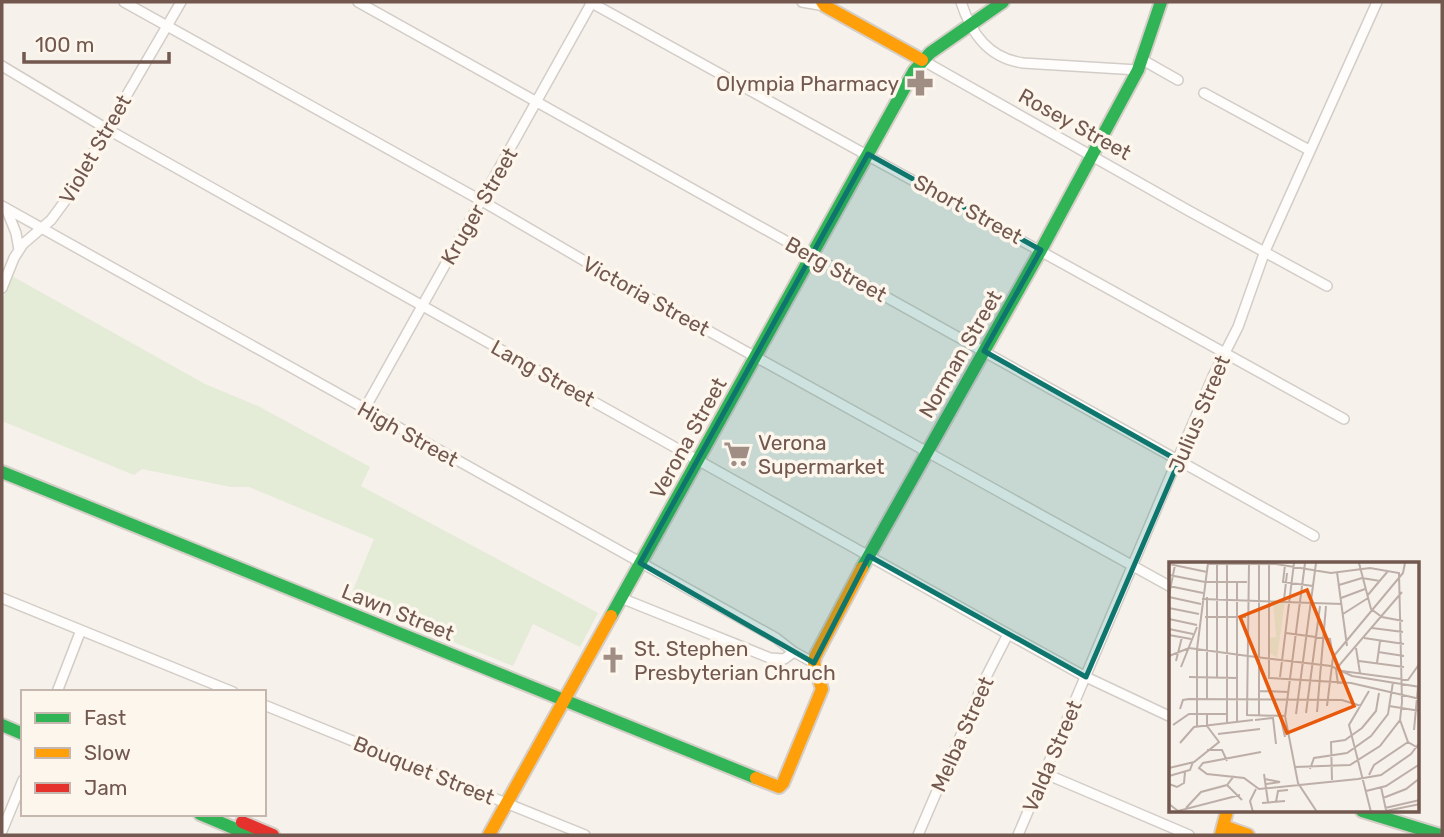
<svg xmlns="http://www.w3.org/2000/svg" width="1444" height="837" font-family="Rubik,sans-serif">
	<rect width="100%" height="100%" fill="#f6f1eb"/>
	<path fill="#e4ecd7" d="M12 276 205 384 258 406 370 467 361 486 598 613 580 647 533 624 513 666 349 600 374 539 249 487H231L142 469 134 475 2 421V300Z"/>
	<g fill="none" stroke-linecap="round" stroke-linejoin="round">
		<g stroke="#d3cdc7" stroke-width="12">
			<path id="street" d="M124 2 482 201 624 284 1171 587
				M358 2 1314 536
				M590 2 1344 419
				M802 2 825 6
				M961 2C971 33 988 58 1023 63L1138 70
				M1141 59 1178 80
				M922 60 1191 212 1327 286
				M2 66 107 129 1008 634 1086 677 1171 717
				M1204 93 1309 150
				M2 206 776 638 794 652 814 663
				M6 208 16 233 19 250
				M2 288 14 258 23 244 51 220 65 201 181 2
				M364 410 592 2
				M2 598 233 692
				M621 598 770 658 784 659 794 652
				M57 692 81 630
				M264 705 585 835
				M1046 774 1189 835
				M2 831 23 780
				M918 835 986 677 1008 634
				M1018 835 1213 376 1238 327 1265 251 1377 2"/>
		</g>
		<g stroke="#d5cec8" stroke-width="16">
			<path id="fast" d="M2 472 756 778
				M862 568 1041 250 1138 70 1161 2
				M611 616 914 71 930 53 1003 2
				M2 725 23 734
				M1362 811 1440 835
				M200 814 250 835"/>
		</g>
		<g stroke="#d5cec8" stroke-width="16">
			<path id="slow" d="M822 2 825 6 922 60
				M756 778 779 787 783 783 822 689 814 663 815 657 862 568
				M1223 826 1248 835
				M1221 834 1227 811
				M489 835 611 616"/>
		</g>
		<g stroke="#d5cec8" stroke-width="16">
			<path id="jam" d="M242 822 273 835"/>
		</g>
		<use href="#street" stroke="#fefdfc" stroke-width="9"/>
		<use href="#fast" stroke="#30b455" stroke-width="12"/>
		<use href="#slow" stroke="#ff9f0a" stroke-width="12"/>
		<use href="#jam" stroke="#e5322d" stroke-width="12"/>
	</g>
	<path fill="#0f766e" fill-opacity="0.2" stroke="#0f766e" stroke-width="5" stroke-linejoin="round" d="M868 154 1041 250 984 351 1179 461 1086 677 869 556 814 663 640 563Z"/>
	<defs>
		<g id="pharmacy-bare" transform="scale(2.1)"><path d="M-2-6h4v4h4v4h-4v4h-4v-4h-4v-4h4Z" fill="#a08e85" stroke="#fdf6ed" stroke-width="2.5" paint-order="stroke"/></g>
		<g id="supermarket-bare" transform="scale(2.1)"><path d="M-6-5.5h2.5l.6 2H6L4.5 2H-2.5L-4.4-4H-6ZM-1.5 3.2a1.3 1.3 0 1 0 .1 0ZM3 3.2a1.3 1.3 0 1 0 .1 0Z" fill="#a08e85" stroke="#fdf6ed" stroke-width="2.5" paint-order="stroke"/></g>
		<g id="church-bare" transform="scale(2.1)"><path d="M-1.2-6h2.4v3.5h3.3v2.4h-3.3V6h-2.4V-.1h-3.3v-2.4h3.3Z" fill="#a08e85" stroke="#fdf6ed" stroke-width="2.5" paint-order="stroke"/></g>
	</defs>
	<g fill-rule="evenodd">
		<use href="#pharmacy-bare" x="920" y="83"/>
		<use href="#supermarket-bare" x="737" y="454"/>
		<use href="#church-bare" x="613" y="660"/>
	</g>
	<g text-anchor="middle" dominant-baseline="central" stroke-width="7" stroke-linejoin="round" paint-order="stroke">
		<g font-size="21" fill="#72584e" stroke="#fdf6ed" text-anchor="start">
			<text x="899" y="83" text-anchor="end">Olympia Pharmacy</text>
			<text x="758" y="442">Verona<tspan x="758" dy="24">Supermarket</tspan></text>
			<text x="634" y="648">St. Stephen<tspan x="634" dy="24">Presbyterian Chruch</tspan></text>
		</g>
		<g font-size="21" fill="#72584e" stroke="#fdf6ed">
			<text transform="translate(1075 124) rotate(29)">Rosey Street</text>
			<text transform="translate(95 149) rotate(-60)">Violet Street</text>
			<text transform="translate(479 206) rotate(-60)">Kruger Street</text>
			<text transform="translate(968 209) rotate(29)">Short Street</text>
			<text transform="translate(836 269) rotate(29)">Berg Street</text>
			<text transform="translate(646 296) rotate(29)">Victoria Street</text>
			<text transform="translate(960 354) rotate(-60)">Norman Street</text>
			<text transform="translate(543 373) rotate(29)">Lang Street</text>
			<text transform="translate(1199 414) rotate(-67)">Julius Street</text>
			<text transform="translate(408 434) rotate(29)">High Street</text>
			<text transform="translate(688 438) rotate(-61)">Verona Street</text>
			<text transform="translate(398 612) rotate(22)">Lawn Street</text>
			<text transform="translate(962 734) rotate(-66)">Melba Street</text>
			<text transform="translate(1052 756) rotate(-67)">Valda Street</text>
			<text transform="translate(424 770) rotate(22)">Bouquet Street</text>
		</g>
	</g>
	<g transform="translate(1169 562)">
		<rect width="250" height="250" fill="#f6f1eb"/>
		<path d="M104 38H116L108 96 101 91V76L107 75Z" fill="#e4ecd7"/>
		<path fill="none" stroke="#bdafa7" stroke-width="2" d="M48 1V115M80 1 78 153 116 154 129 221 148 250M100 1V116L182 121 251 137M190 1 202 47 213 55 234 59M0 2 38 10M39 2H107L162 11 201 6 230 11 233 140M116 3 114 20 144 24M168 10 178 84M0 13 36 20M37 20H78M170 23 193 16 211 19M0 24 34 31M0 33 6 3M198 34 219 9M0 35 32 42M172 36 196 27M33 37 173 42M115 38 118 11M0 46 30 52M174 52 199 36M36 55H77M0 57 28 63M203 66 234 70M0 67 24 72M117 71 161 77 164 95 158 144M0 73 22 77M195 76 235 82M187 86 191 111M28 87 39 1M209 90 235 94M0 94 20 86 79 94 162 104 183 114 251 125M164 95 234 11 236 1M7 99 13 75M190 99 235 105M208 101 211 79M12 105 28 65M173 109 239 118 251 101M20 115 68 116M111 115 125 1M169 122 167 107 233 30M90 129 120 130M200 129 180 163 202 250M38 138V35M220 144 251 149M11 147 14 138 20 137 173 138 192 144M148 150 157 44M137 151 151 44M127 152 147 1M111 153 116 175M90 154V2M116 155 136 1M86 158 104 156 107 182M231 158 239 180 251 187M68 159V20M58 160V1M4 163 20 152H58M28 164V87M245 168 249 125M49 172 91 167M11 181 25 165 84 158M38 188H53L58 199M92 190 34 201 30 206 38 212 75 216 90 227 189 217 212 213 242 192 251 180M126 205 181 203 211 184 231 158 233 140M0 206 25 200 50 180 38 164V152M141 207 145 196 178 191 202 174 219 152 224 120M95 212 99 240M200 213 205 203 239 180M0 214 21 208 24 200M96 217 111 220 97 222M163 218 162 180 176 178 193 166 207 149 210 131M0 222 8 225 15 221 16 210M58 223 73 238M212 225 217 248M197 229 217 224 251 202M214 236 237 227 251 216M107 240 109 229 119 228M93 241 116 239M0 242 9 249 71 233M17 246 32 230 58 223 65 214M216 246 251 238M217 249 251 242M84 250 81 239 87 227"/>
		<path fill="#e8590c" fill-opacity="0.15" stroke="#e8590c" stroke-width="3.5" d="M138 28 185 144 118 171 71 55Z"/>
		<rect width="250" height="250" fill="none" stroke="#72584e" stroke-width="3.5"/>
	</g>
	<rect width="1444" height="837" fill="none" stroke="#72584e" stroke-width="7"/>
	<rect x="21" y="690" width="245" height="126" fill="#fdf6ed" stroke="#c5b7ad" stroke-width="2"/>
	<rect x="35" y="713" width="35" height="10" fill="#30b455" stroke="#c5b7ad" stroke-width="2"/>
	<text x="84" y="725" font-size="21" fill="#72584e">Fast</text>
	<rect x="35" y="748" width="35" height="10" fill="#ff9f0a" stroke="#c5b7ad" stroke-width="2"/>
	<text x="84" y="760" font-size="21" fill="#72584e">Slow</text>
	<rect x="35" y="783" width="35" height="10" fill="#e5322d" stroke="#c5b7ad" stroke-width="2"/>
	<text x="84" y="795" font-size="21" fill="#72584e">Jam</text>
	<path d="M24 52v10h145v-10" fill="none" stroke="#72584e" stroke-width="3.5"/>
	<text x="35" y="52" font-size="21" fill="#72584e" stroke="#fdf6ed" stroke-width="5" paint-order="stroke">100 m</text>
</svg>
